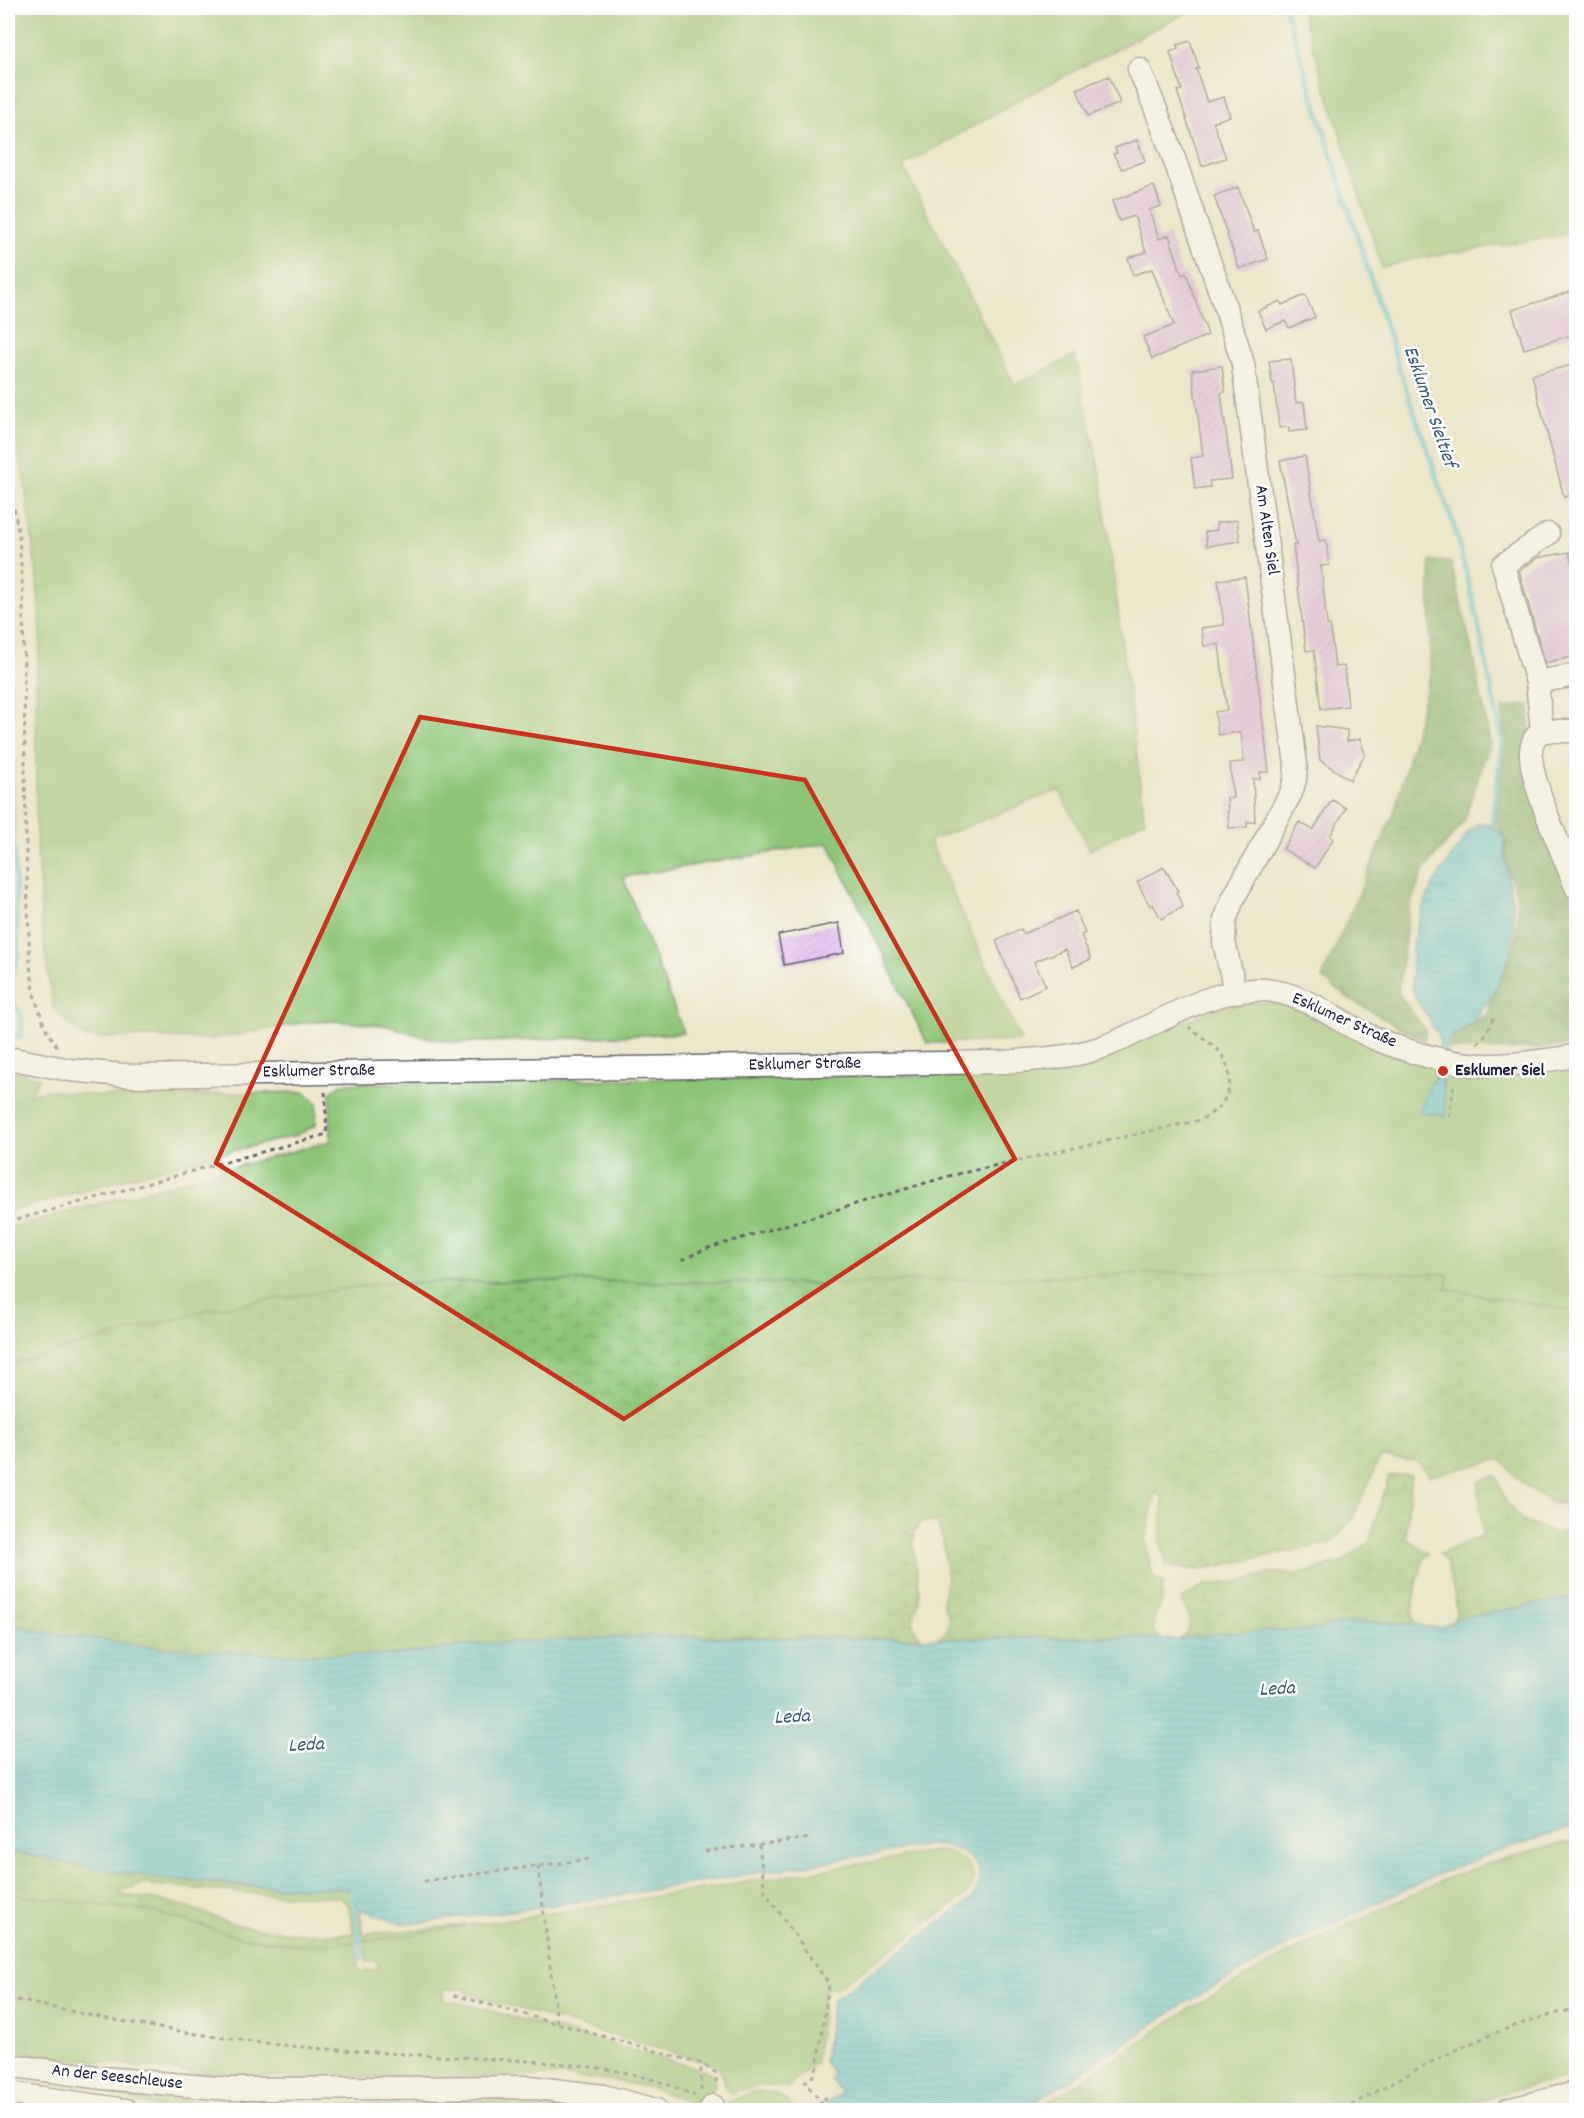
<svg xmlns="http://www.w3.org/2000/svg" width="1584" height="2118" font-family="Dekko,sans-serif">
	<defs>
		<pattern id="forest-crowns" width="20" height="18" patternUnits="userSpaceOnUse" patternTransform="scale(1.5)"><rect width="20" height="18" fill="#72aa67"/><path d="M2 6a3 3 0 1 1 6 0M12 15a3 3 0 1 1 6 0" fill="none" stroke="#5d8a56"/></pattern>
		<pattern id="wetland-marsh" width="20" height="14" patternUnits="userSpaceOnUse" patternTransform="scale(1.5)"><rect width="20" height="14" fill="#8ec476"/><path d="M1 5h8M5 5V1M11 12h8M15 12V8" fill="none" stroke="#7aa867"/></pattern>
		<pattern id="water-rules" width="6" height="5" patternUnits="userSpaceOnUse" patternTransform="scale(1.5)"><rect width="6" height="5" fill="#5dc5d9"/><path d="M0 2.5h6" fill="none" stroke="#51a9bb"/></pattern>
		<pattern id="building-hatch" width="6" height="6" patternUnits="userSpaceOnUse" patternTransform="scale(1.5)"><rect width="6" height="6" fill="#deb1ec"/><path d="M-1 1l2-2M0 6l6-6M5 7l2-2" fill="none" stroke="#be98cb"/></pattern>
	</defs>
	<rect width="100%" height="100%" fill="#fff"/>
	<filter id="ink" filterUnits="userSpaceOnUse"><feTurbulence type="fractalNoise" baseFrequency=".0167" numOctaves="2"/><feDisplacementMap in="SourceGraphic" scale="12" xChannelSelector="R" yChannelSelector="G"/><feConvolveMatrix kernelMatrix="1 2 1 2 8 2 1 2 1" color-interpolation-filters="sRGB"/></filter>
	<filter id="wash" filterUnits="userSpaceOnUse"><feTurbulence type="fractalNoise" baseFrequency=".008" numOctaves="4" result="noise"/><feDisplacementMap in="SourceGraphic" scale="24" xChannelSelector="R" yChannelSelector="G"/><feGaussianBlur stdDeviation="1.35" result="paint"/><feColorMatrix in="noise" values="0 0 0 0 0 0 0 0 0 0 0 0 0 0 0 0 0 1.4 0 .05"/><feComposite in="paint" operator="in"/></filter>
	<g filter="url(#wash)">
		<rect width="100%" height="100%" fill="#ece6ca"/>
		<path fill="#8ec476" stroke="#587358" stroke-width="1.5" d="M8 8H1195L1020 99 903 166 1015 385 1075 355 1101 479 1145 820 1090 850 1059 790 929 841 1021 1041 927 1043 828 843 623 877 684 1033 458 1043 425 1037 384 1025 334 1021 302 1023 213 1039 150 1037 85 1038 53 1008 42 929 36 833V684L41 634 36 570 24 478 8 401Z
			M1301 8H1576V252L1570 234 1413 259 1382 268Z
			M1259 1002 1297 1005 1436 1066 1434 1082 1431 1081 1420 1112 1441 1083 1444 1068 1576 1067V1312L1447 1289V1274L1230 1272 1082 1275 828 1284 570 1281 384 1283 210 1309 8 1365V1228L331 1141 330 1093 340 1085 349 1083 1007 1074 1082 1068 1137 1041 1221 1007Z
			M8 1069 40 1078 29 1095 44 1090 103 1096 304 1092 317 1103 316 1125 297 1135 152 1171 8 1212Z
			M1576 1841V2076L1516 2089 1448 2110H1033L1063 2093 1189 2009 1300 1947 1443 1880 1489 1863 1538 1849Z
			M940 1851C962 1854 985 1873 966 1895L835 1989 825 1988 815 2063 787 2088C766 2084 751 2086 732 2093L726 2090C724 2078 723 2071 713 2064L467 1994V1989H445L442 2000 465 2004 704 2070C713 2074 715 2077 715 2087L697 2106 656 2089 615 2081 558 2076 299 2078 195 2073 8 2051V1894L155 1912 228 1934 270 1942 306 1945 355 1942 360 1972 378 1969 377 1961 367 1962 364 1941 578 1909Z
			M753 2092C771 2091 782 2093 793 2108V2110L720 2109 729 2102Z
			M109 2093 231 2104H375L503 2100 624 2110H166Z"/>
		<path fill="url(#forest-crowns)" stroke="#4a6651" stroke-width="1.5" d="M1430 561 1451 562 1474 658 1490 743 1464 822 1424 870 1409 909 1398 993 1426 1031 1424 1041 1351 1000 1322 978 1395 810 1430 674Z
			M1530 704 1529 730 1540 810 1576 908V1044C1534 1050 1492 1051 1449 1049L1454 1036 1461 1035 1465 1029 1490 1012 1489 1005C1508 967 1524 936 1516 893 1515 885 1510 878 1508 871 1502 848 1513 843 1495 823L1504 741 1502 708Z"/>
		<path fill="url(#wetland-marsh)" stroke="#587358" stroke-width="1.5" fill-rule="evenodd" d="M1230 1272H1356L1447 1274V1289L1576 1312V1502L1553 1504 1522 1483 1501 1459 1430 1476 1417 1461 1380 1457 1352 1520 1331 1543 1198 1570 1167 1566 1160 1541 1163 1499 1156 1491 1145 1540 1153 1577 1163 1583C1162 1589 1163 1597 1161 1603 1155 1619 1145 1630 1165 1641L1131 1637 937 1638 945 1634 948 1628 949 1618 942 1602 947 1579 943 1541 937 1522H920L915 1531 903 1532 914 1535C911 1553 921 1579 919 1600 918 1610 910 1617 914 1628 915 1633 919 1635 923 1638L653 1636 489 1643 393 1655 278 1654 159 1648 39 1631 8 1624V1365L210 1309 384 1283 570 1281 828 1284 1082 1275Z
			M1411 1475 1406 1538 1429 1554 1424 1558C1420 1575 1406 1609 1417 1624L1347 1623 1317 1629 1213 1634 1178 1640C1196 1629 1189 1617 1182 1600L1204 1585 1237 1582 1273 1573 1298 1574 1342 1562 1369 1542 1389 1476Z
			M1496 1476 1506 1502 1523 1521 1557 1534 1574 1530 1576 1517V1597L1454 1620C1461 1606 1449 1575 1445 1559L1440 1554 1483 1535 1478 1481Z
			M954 1832 989 1836 1025 1851 1040 1865 1044 1881 1040 1891 1009 1931 971 1971 940 1994 917 2018 902 2029 857 2031 837 2044 824 2062 831 2013 978 1909C997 1885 994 1855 964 1842 952 1837 939 1837 927 1836L504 1891 441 1897 414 1891 364 1900 360 1909 363 1934 418 1930 466 1924 446 1929 381 1939 335 1944 306 1945 240 1937 155 1912 8 1894V1851L126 1874 183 1881 241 1886 352 1889 603 1859ZM144 1884 242 1893 339 1897 348 1904 354 1934H306L248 1927 230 1923 178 1904 119 1894 121 1890Z"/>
		<path fill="url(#water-rules)" stroke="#40748a" stroke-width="1.5" d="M1477 824H1492L1504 837C1504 862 1509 882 1513 906 1519 940 1504 976 1487 1003 1483 1008 1480 1015 1476 1019 1471 1025 1463 1027 1459 1034H1453L1447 1045 1441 1082 1443 1083 1446 1116 1419 1112 1431 1081 1434 1082 1440 1044 1437 1030 1432 1029C1432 1015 1416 1007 1414 994 1404 938 1424 893 1457 849 1463 839 1468 831 1477 824Z
			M1576 1597V1826L1487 1855 1439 1874 1296 1941 1185 2003 1058 2088 1021 2110H818L841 2093 830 2079 834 2075 824 2062 833 1999 970 1901C996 1865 962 1845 929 1845L578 1902 418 1923 403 1924 359 1909 351 1889C277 1887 203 1884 129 1874 88 1868 48 1859 8 1851V1624L39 1631 159 1648 278 1654 393 1655 489 1643 653 1636 844 1639 1131 1637 1177 1640 1213 1634 1317 1629 1347 1623 1381 1622 1417 1624 1426 1627H1443L1454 1620 1475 1615Z"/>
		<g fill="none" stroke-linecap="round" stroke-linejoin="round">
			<path stroke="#5dc5d9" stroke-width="5" d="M1285 8 1403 380 1455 529 1476 612 1502 741 1492 824
				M8 549 10 746 18 958 8 988
				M8 996 21 1014V1037L8 1036
				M352 1889 362 1959"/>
		</g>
		<g id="blocks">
			<path fill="url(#building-hatch)" d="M1190 41 1199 68 1196 69 1207 102 1224 97 1230 116 1213 122 1226 158 1202 166 1177 91 1182 90 1170 52 1178 49 1177 45Z
				M1109 76 1120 103 1088 116 1077 89Z
				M1137 140 1145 161 1122 169 1113 154 1117 153 1115 148Z
				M1154 186 1161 206 1149 210 1159 239 1169 235 1182 275 1186 273 1208 335 1152 359 1143 337 1174 325 1152 269 1133 275 1128 258 1146 252 1134 216 1119 221 1112 201Z
				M1238 187 1254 232 1258 231 1268 259 1239 269 1214 196Z
				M1576 290V334L1524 349 1512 310Z
				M1305 295 1315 317 1289 328 1285 321 1266 329 1258 311 1280 301 1282 305Z
				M1291 359 1296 403 1304 402 1307 430 1289 432V427L1279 428 1274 383H1272L1269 361Z
				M1576 364V494L1564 497 1532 375Z
				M1222 366 1225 392 1221 393 1232 479 1209 481 1210 487 1195 489 1191 458 1203 456 1192 370Z
				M1305 456 1319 541 1326 540 1328 557 1329 565 1321 566 1327 625H1330L1335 667 1344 666 1348 706 1321 709 1314 650 1306 651 1293 545H1296L1280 461Z
				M1237 520 1240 541 1207 546 1205 532 1217 530 1216 523Z
				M1569 552 1576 579V656L1545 663 1519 571 1537 558Z
				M1245 577 1269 772H1260V779H1253L1255 822H1247V827L1229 828 1227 798H1233L1230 763 1244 762 1241 732 1218 735 1215 712 1227 710 1219 644 1204 646 1201 628 1224 625 1218 580Z
				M1316 726 1347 730V741L1360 739 1365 754 1350 780 1320 760Z
				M1332 800 1346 808 1330 836 1333 839 1315 868 1283 849 1299 822 1313 830Z
				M1164 867 1178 891 1176 892 1183 907 1161 919 1153 904 1150 906 1137 882Z
				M1076 911 1085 933 1081 935 1091 959 1073 967 1065 949 1034 962 1046 986 1020 998 996 941 1021 929 1023 934Z
				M839 923 844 953 784 965 778 935Z"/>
		</g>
	</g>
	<g filter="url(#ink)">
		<use href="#blocks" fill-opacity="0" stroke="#69676d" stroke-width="1.5"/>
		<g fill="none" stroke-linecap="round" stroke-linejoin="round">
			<g stroke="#69676d" stroke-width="25">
				<path id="minor" d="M1139 69C1162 121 1180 175 1198 229 1214 274 1230 318 1243 364L1296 765 1295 780 1291 793 1233 899 1225 920 1224 942 1235 991
					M1548 534 1503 565 1537 682 1576 675
					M1537 682 1542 731
					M1576 731H1542C1535 736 1532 741 1531 750 1528 779 1565 857 1576 887
					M8 1058 70 1070 134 1076 1005 1062C1040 1059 1075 1058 1108 1045 1159 1025 1207 987 1265 990 1306 993 1339 1023 1376 1039 1409 1052 1446 1064 1482 1065 1513 1066 1545 1060 1576 1056
					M8 2065 103 2078 229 2089 529 2087 603 2096 656 2110
					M8 2093 126 2110
					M710 2110 713 2106
					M1507 2110 1576 2093"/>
			</g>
			<path stroke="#69676d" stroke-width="3" stroke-dasharray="4.5 4.5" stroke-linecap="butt" d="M8 473 19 536 23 593 26 850 30 965 35 998 45 1027 57 1047
				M1567 529 1576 526
				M1477 1044 1484 1037 1494 1018
				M1449 1117 1454 1083
				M8 1222 327 1134 325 1092
				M682 1260 705 1249 949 1176 1200 1120C1220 1110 1233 1096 1229 1072 1227 1064 1224 1057 1219 1051 1210 1042 1199 1035 1189 1027
				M759 1844 765 1892 829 1984 817 2067 813 2076 805 2082 821 2102
				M705 1851 811 1838
				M538 1866 557 2023
				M424 1881 590 1859
				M454 1995 703 2064 715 2072 717 2087
				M8 1998C112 2021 220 2041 327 2049 383 2053 439 2056 495 2059 561 2063 635 2066 695 2096
				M701 2091V2063
				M800 2110 805 2106H816L829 2095
				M1343 2110C1418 2068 1491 2026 1576 2009"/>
			<use href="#minor" stroke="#fff" stroke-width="22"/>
		</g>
	</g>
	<path d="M0 0H1584V2118H0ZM420 717 805 780 1015 1159 624 1419 216 1163Z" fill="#ece6ca" fill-opacity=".55" fill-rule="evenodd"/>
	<path fill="none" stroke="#c8321e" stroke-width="4.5" stroke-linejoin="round" d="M420 717 805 780 1015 1159 624 1419 216 1163Z"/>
	<circle fill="#c8321e" stroke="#fff" stroke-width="2" cx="1443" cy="1071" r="6"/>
	<g text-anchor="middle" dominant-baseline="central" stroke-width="5" stroke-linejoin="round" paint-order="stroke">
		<g font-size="18" fill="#22223b" stroke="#fff">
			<text transform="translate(1266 530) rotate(82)">Am Alten Siel</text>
			<text transform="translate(1344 1021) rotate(24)">Esklumer Straße</text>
			<text transform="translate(805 1065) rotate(-1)">Esklumer Straße</text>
			<text transform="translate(319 1072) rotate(-1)">Esklumer Straße</text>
			<text transform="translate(117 2078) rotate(6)">An der Seeschleuse</text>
		</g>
		<g font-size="18" font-weight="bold" fill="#22223b" stroke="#fff" text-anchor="start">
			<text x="1455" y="1071">Esklumer Siel</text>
		</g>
		<g font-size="20" font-style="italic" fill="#375b72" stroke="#fff">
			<text transform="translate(1429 407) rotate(71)">Esklumer Sieltief</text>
			<text transform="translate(1277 1690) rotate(-3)">Leda</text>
			<text transform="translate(792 1718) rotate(-3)">Leda</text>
			<text transform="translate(306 1746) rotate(-3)">Leda</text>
		</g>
	</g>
	<rect width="1584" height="2118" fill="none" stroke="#fff" stroke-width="30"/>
</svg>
